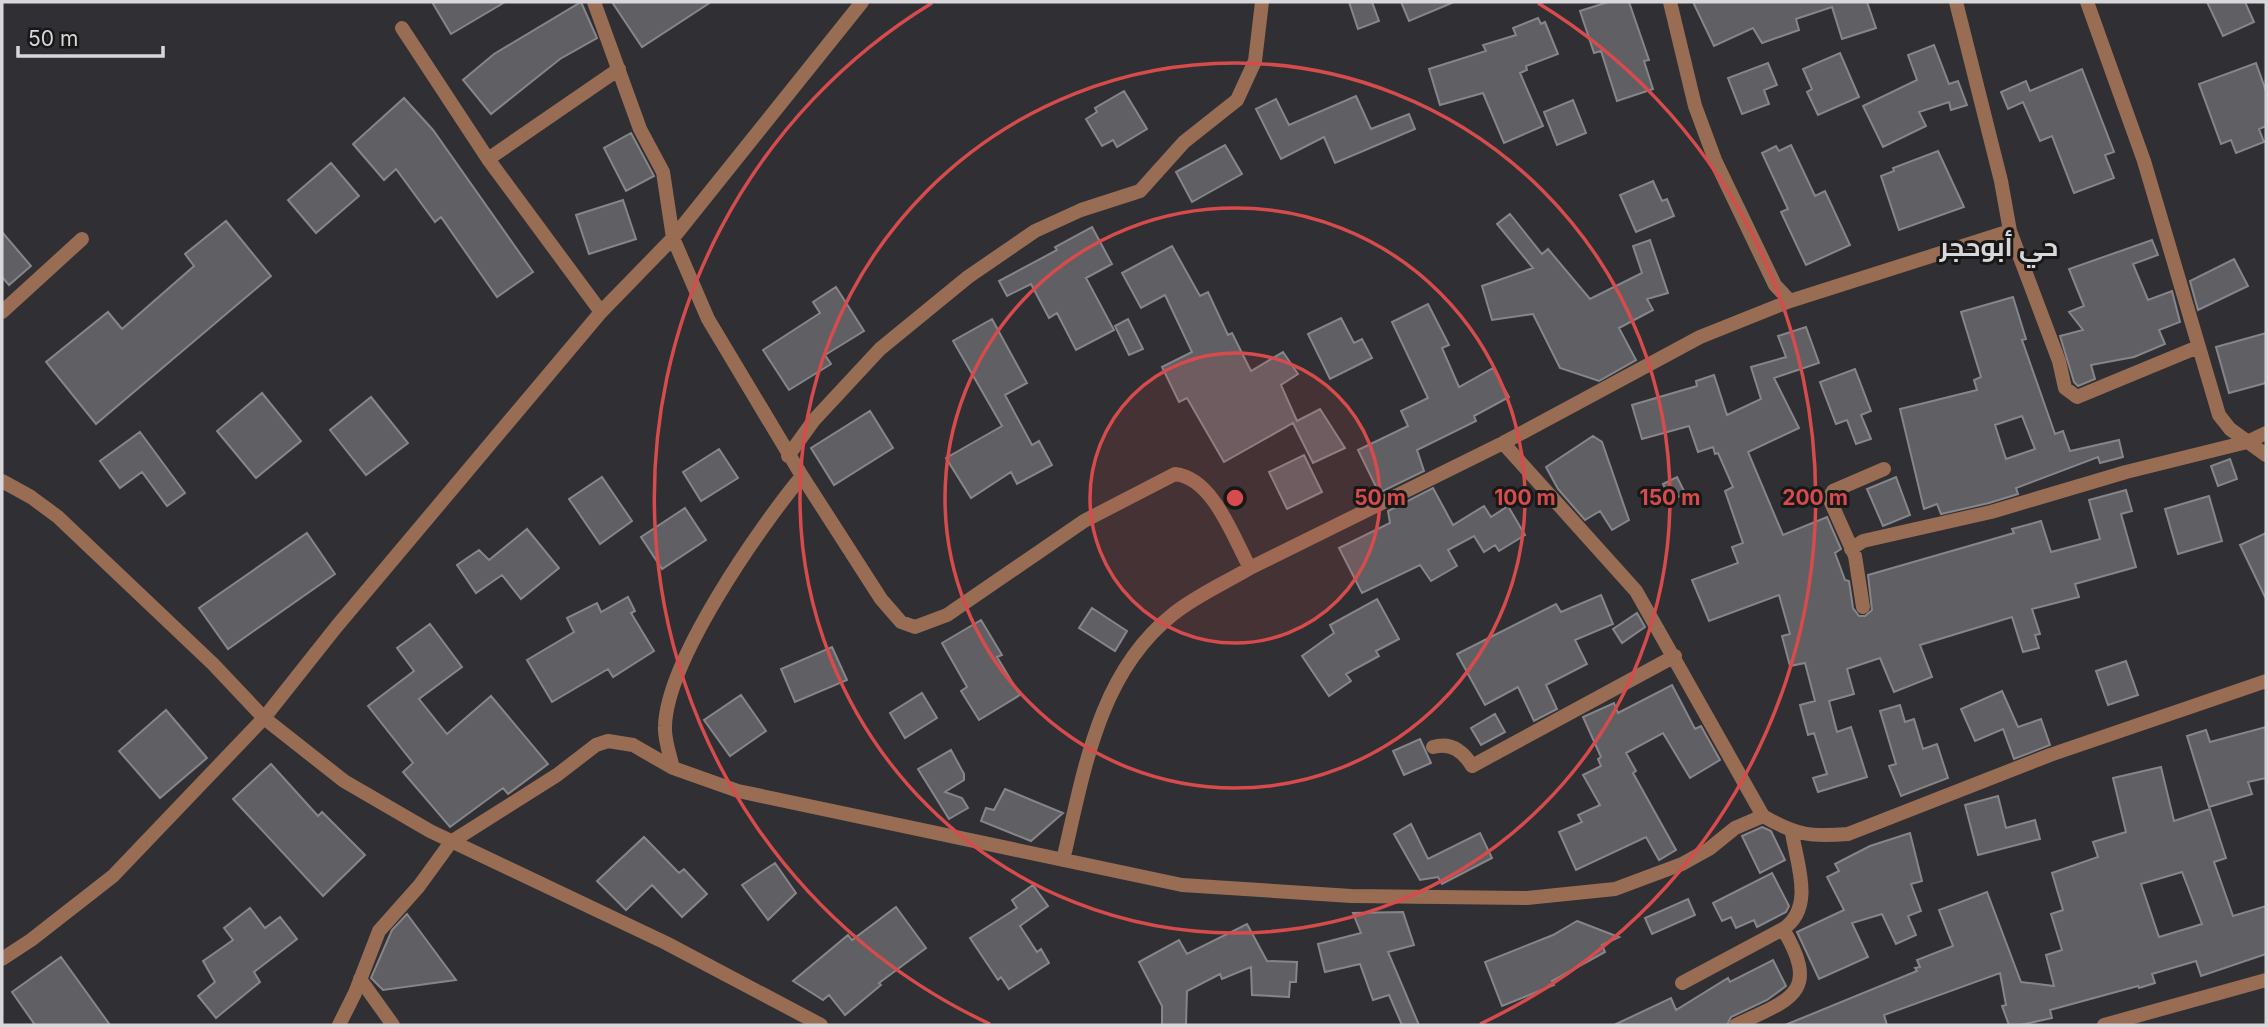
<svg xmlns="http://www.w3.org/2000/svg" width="2268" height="1027" font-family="Inter,Cairo,sans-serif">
	<rect width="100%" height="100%" fill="#302f33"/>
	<path fill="#605f64" stroke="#86858a" stroke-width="2" fill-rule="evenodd" d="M432 2H505L451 34Z
		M581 2 597 38 560 59 491 114 463 80 494 54Z
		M612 2H711L642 47Z
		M1349 2H1372L1379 21 1358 29Z
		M1401 2H1454L1409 21Z
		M1608 2H1629L1649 60 1644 61 1653 89 1617 101 1601 51 1594 53 1580 11Z
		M1693 2H1867L1876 28 1842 39 1832 7 1796 19 1799 30 1762 43 1753 28 1714 46Z
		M2207 2H2245L2254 22 2223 36Z
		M1538 18 1541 24 1545 22 1558 54 1526 66 1527 70 1520 73 1543 126 1504 143 1483 93 1440 105 1429 69 1486 51 1483 45 1516 35 1513 28Z
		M1934 45 1949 84 1958 81 1967 105 1951 110 1949 102 1919 112 1926 126 1883 147 1863 106 1917 80 1908 55Z
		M1840 53 1859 97 1818 115 1807 92 1812 89 1803 69Z
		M1768 63 1777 85 1764 90 1769 104 1742 114 1728 78Z
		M2256 63 2266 91V126L2259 129 2264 142 2236 153 2231 140 2221 144 2199 84Z
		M2082 69 2114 152 2105 155 2114 178 2074 193 2052 136 2040 141 2023 102 2008 109 2001 92 2026 81 2030 91Z
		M1124 91 1147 129 1117 147 1113 140 1102 146 1086 119 1097 112 1095 108Z
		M1356 96 1371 129 1409 114 1415 129 1335 163 1324 137 1281 159 1256 109 1276 99 1289 125Z
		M404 98 433 130 533 272 497 297 441 217 435 222 396 169 384 180 353 144Z
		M1573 100 1586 133 1557 145 1544 112Z
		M631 133 654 176 626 191 604 148Z
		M1225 145 1242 174 1192 202 1176 172Z
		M1791 145 1815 196 1825 191 1850 245 1806 265 1781 212 1788 209 1762 153 1776 146 1779 151Z
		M1938 151 1964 207 1899 230 1881 176 1894 171 1893 168Z
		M331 163 359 196 316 233 288 200Z
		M1653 181 1662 201 1667 199 1674 216 1636 232 1620 195Z
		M623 200 636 239 589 254 576 215Z
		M1510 214 1542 254 1548 249 1590 299 1642 273 1633 246 1650 240 1668 293 1647 299 1653 310 1619 328 1636 360 1599 381 1560 368 1533 314 1492 320 1482 286 1533 268 1497 224Z
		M226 221 271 276 96 424 46 362 108 312 122 329 194 266 185 254Z
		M1092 227 1112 264 1086 278 1114 330 1076 350 1057 313 1049 318 1031 284 1007 296 999 281 1057 250 1055 247Z
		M2 232 31 266 9 285 2 277Z
		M2152 240 2158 255 2133 264 2148 300 2172 291 2180 322 2159 330 2165 344 2134 357 2091 365 2095 379 2078 386 2074 382 2060 336 2083 330 2069 312 2084 306 2069 269Z
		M1172 246 1200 296 1208 292 1228 335 1232 333 1251 371 1283 352 1298 374 1281 385 1297 421 1320 409 1345 448 1313 463 1293 423 1224 462 1187 398 1179 402 1162 367 1192 352 1165 295 1141 308 1122 273Z
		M2234 259 2248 286 2198 310 2190 281Z
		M836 287 864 331 825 355 831 364 789 390 763 350 820 313 813 302Z
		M2013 297 2026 339 2022 340 2055 434 2063 431 2070 451 2119 440 2123 457 2100 463 2098 457 2016 488 2018 494 1989 503 1941 514 1937 504 1924 509 1900 409 1977 390 1974 380 1981 377 1961 312ZM2022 416 2035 449 2006 459 1995 425Z
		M1428 304 1449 345 1442 348 1459 387 1493 368 1509 397 1474 416 1476 421 1417 450 1424 471 1379 493 1358 450 1408 426 1401 411 1428 398 1392 322Z
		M1341 318 1354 343 1362 339 1372 358 1330 379 1308 334Z
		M992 319 1027 383 1005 395 1032 445 1039 441 1052 465 1017 484 1011 472 971 498 946 458 1002 426 953 341Z
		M1128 319 1143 349 1129 355 1115 326Z
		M1806 327 1819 363 1774 378 1799 428 1748 452 1783 535 1827 517 1841 549 1835 553 1845 580 1849 581 1853 608 1859 616H1865L1872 610 1868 575 2014 533 2012 529 2041 521 2051 552 2100 539 2089 500 2126 490 2132 511 2121 514 2136 567 2075 584 2079 597 2032 609 2040 634 2035 635 2039 648 2023 652 2012 617 1920 645 1932 677 1894 692 1880 658 1847 669 1854 694 1829 701 1837 732 1851 727 1867 777 1818 792 1813 778 1827 774 1814 733 1808 735 1800 705 1815 701 1805 663 1790 666 1782 636 1790 634 1779 595 1709 621 1692 580 1738 563 1732 547 1743 543 1725 491 1733 487 1718 453 1715 454 1713 447 1698 452 1689 426 1642 439 1632 405 1697 386 1696 381 1714 375 1727 415 1761 399 1751 367 1786 357 1778 336Z
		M2266 333V383L2229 393 2216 347Z
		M1855 369 1871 411 1861 415 1871 439 1856 444 1847 420 1836 424 1820 382Z
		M262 393 301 441 256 478 217 431Z
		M371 397 408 443 366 475 330 430Z
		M870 411 893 448 834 485 811 448Z
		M140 432 185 493 167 506 142 472 120 488 100 461Z
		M1593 436 1602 442 1629 520 1612 530 1600 511 1585 520 1558 489 1546 467Z
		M719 449 738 478 701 501 683 472Z
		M1304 455 1322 492 1287 509 1269 472Z
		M2230 459 2237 479 2218 486 2211 466Z
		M602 477 632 521 600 544 569 499Z
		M1677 477 1685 493 1671 501 1663 484Z
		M1896 477 1910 515 1883 526 1867 489Z
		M1433 488 1453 525 1484 506 1491 517 1508 506 1525 535 1499 551 1495 545 1484 552 1474 536 1448 550 1457 566 1431 581 1420 565 1362 593 1339 548 1390 523 1388 511Z
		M2209 496 2222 541 2178 554 2165 509Z
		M685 508 706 540 662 569 641 537Z
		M527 529 559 568 521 599 502 575 476 593 457 565 479 550 489 560Z
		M307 533 335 574 228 649 199 608Z
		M2266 533V599L2240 545Z
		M1601 595 1613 624 1575 640 1587 664 1546 685 1557 709 1534 721 1518 687 1485 705 1457 654 1556 604 1561 612Z
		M628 597 635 611 631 613 654 651 613 677 608 669 552 702 527 660 574 632 567 618 597 603 601 612Z
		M1377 599 1399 639 1376 651 1379 656 1346 674 1351 681 1329 696 1302 656 1334 633 1330 625Z
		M1092 608 1127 631 1115 651 1079 628Z
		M1637 613 1645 627 1622 643 1613 629Z
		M981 620 1002 655 997 657 1020 695 979 720 961 691 967 687 942 643Z
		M430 624 462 667 419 699 447 734 491 696 548 764 508 794 503 788 450 827 403 772 413 763 368 706 414 671 397 648Z
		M832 647 847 680 795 702 781 669Z
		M2126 661 2138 695 2108 705 2096 671Z
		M1672 685 1695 729 1701 726 1720 760 1690 778 1663 733 1626 753 1636 771 1633 773 1676 850 1659 860 1646 837 1576 870 1559 832 1582 822 1578 815 1600 805 1583 775 1601 766 1598 759 1601 757 1583 717 1614 703 1618 713Z
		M2002 691 2018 727 2041 719 2050 745 2014 759 2003 729 1975 741 1961 709Z
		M922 693 937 718 905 738 890 713Z
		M741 695 766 731 730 756 704 720Z
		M1900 705 1905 722 1914 719 1923 749 1937 744 1948 778 1901 796 1889 766 1896 764 1880 711Z
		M166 710 207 758 160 798 119 751Z
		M1495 714 1505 732 1481 745 1471 728Z
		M2266 727V778L2248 782 2252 794 2209 807 2187 736 2206 730 2210 742Z
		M1420 739 1431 763 1404 775 1393 751Z
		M951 750 964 774V780L945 792 962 798 968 808 949 819 918 769Z
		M271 764 318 816 322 812 365 855 323 896 233 799Z
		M2161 767 2174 821 2210 809 2226 858 2214 862 2233 916 2266 906V954L2201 976 2196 961 2152 974 2155 983 2139 988 2138 986 2050 1010 2052 1018 2020 1025H2009L2002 1006 2006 1005 2000 973 1884 1015 1887 1025H1785L1917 971 1915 968 1920 967 1917 960 1953 946 1939 910 1987 892 2021 982 2054 986 2046 955 2062 950 2051 914 2063 910 2052 873 2098 857 2093 842 2126 832 2113 778ZM2182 872 2202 924 2159 937 2141 884Z
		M1005 789 1063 813 1031 841 981 821 986 808 994 810Z
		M1998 796 2006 828 2035 820 2040 839 1978 855 1965 805Z
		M1411 824 1428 859 1480 833 1492 858 1442 884 1438 877 1420 880 1394 834Z
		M1762 827 1771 831 1785 860 1760 873 1742 836Z
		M1910 833 1922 881 1911 884 1921 911 1908 916 1916 935 1896 944 1882 914 1852 923 1868 957 1819 979 1797 932 1844 910 1827 877 1839 871 1835 864 1870 846Z
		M644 837 679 873 684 869 707 894 682 917 652 885 626 910 597 881Z
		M775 863 796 893 768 920 742 885Z
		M1772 873 1789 906 1786 912 1757 927 1754 920 1736 928 1731 917 1722 921 1713 903Z
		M1033 885 1048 906 1020 926 1037 952 1041 949 1049 963 1009 989 1001 977 998 980 970 938 1017 908 1012 900Z
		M1688 899 1695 915 1652 934 1645 918Z
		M896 907 926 948 879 983 881 985 845 1015 829 995 823 1000 793 981 848 935 852 940Z
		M250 908 265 928 280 917 297 939 254 972 260 982 216 1018 198 996 215 982 203 961 233 940 224 928Z
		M1403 912 1414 945 1388 952 1419 1025H1402L1389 995 1373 1000 1360 964 1325 972 1318 944 1361 933 1353 913Z
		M407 914 456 980 383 990 371 978 392 930Z
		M1577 921 1619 937 1602 945 1605 952 1552 981 1554 985 1502 1006 1485 962 1553 935Z
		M1247 924 1267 961 1297 962 1296 982H1290L1289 997 1252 995 1251 967 1222 979 1220 974 1187 991 1186 1025H1162V1006L1139 962 1179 940 1187 954Z
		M61 957 110 1025H35L12 992Z
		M1773 960 1786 986 1767 1000 1731 1017 1727 1025H1614L1671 998 1676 1010 1728 978 1730 982Z"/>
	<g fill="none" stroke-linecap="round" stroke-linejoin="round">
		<path stroke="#986d54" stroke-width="14" d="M594 2 640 129 663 172 673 238 708 319 802 476
			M1670 2 1695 106 1715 160 1775 285 1790 301
			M1956 2 2001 181 2010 231 2059 361 2065 388 2077 397 2198 347
			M2087 2 2144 161 2219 415 2230 429 2266 455
			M402 28 488 159 601 312
			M488 159 619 69
			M2 312 82 239
			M1503 443 1700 337 1790 301 2010 231
			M788 456 814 420 880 349 968 277 1035 231 1081 210 1140 191 1184 142 1237 100 1255 61 1262 2
			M1851 549 1863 541 1991 512 2126 472 2247 442 2266 433
			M1863 607 1855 556 1829 498 1833 491 1884 469
			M1433 747C1451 742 1463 751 1472 766L1675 656
			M673 768 738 791 1182 885 1351 896 1527 898 1615 889 1682 864 1709 849 1735 828 1763 816
			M1063 860C1084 772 1098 674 1172 615 1195 596 1225 583 1250 568
			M2 959 31 940 113 876 264 718 337 626 601 312 673 238 862 2
			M360 979 393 1025
			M1682 983 1783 929C1815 908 1797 864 1792 833
			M339 1025 355 993 379 931 419 886 451 842 557 775 596 745 608 741 633 745 673 768C670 755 664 739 665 726 667 660 759 528 802 476L881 599 901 622 915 627 947 615 1084 521 1175 474C1213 478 1233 537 1250 568L1503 443 1636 591 1763 816C1796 835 1810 837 1848 834L2050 755 2266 681
			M1736 1025C1791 999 1821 993 1783 929
			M2104 1025 2266 980"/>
		<path stroke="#986d54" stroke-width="14" d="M2 481 31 497 58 517 213 664 264 718 344 781 430 831 666 943 821 1025"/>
	</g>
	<circle cx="1235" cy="498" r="145" fill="#d64b4c" fill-opacity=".12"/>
	<g fill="none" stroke="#d64b4c" stroke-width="3.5">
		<circle cx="1235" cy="498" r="145"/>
		<circle cx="1235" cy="498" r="290"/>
		<circle cx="1235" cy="498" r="435"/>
		<path d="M990 1024A580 580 0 0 1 932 3M1538 3A580 580 0 0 1 1480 1024"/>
	</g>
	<g text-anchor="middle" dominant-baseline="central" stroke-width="6" stroke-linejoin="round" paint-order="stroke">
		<g font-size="26" font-weight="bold" fill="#d8d8db" stroke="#181819">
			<text x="1999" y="246">حي أبوحجر</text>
		</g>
	</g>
	<circle cx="1235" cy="498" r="10" fill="#d64b4c" stroke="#181819" stroke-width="3.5"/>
	<g font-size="21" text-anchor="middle" font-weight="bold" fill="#d64b4c" stroke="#181819" stroke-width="6" stroke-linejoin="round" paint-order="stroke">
		<text x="1380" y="505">50 m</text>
		<text x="1525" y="505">100 m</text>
		<text x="1670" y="505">150 m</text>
		<text x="1815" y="505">200 m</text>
	</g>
	<rect width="2268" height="1027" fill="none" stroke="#d8d8db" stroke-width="7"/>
	<path d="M18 46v10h145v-10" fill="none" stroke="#d8d8db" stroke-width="3.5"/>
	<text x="28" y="46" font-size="21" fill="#d8d8db" stroke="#181819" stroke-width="5" paint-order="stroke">50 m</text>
</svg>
